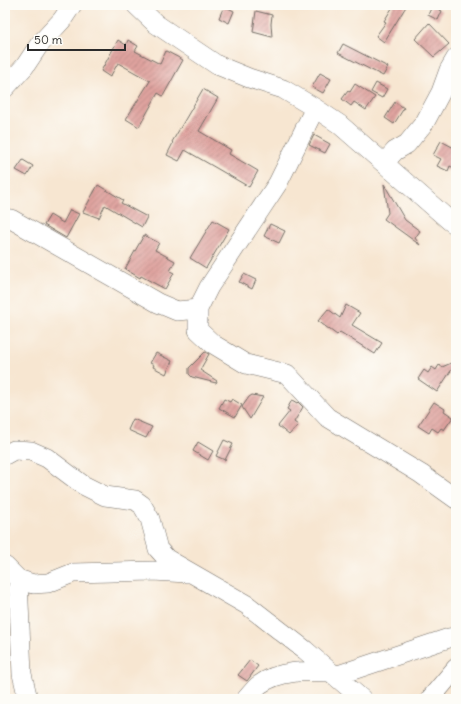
<svg xmlns="http://www.w3.org/2000/svg" width="461" height="704" font-family="Delius,sans-serif">
	<defs>
		<pattern id="building-hatch" width="6" height="6" patternUnits="userSpaceOnUse"><rect width="6" height="6" fill="#dfa39f"/><path d="M-1 1l2-2M0 6l6-6M5 7l2-2" fill="none" stroke="#b58582"/></pattern>
	</defs>
	<rect width="100%" height="100%" fill="#fdfcf7"/>
	<filter id="ink" filterUnits="userSpaceOnUse"><feTurbulence type="fractalNoise" baseFrequency=".025" numOctaves="2"/><feDisplacementMap in="SourceGraphic" scale="8" xChannelSelector="R" yChannelSelector="G"/><feConvolveMatrix kernelMatrix="1 2 1 2 8 2 1 2 1" color-interpolation-filters="sRGB"/></filter>
	<filter id="wash" filterUnits="userSpaceOnUse"><feTurbulence type="fractalNoise" baseFrequency=".012" numOctaves="4" result="noise"/><feDisplacementMap in="SourceGraphic" scale="16" xChannelSelector="R" yChannelSelector="G"/><feGaussianBlur stdDeviation="0.9" result="paint"/><feColorMatrix in="noise" values="0 0 0 0 0 0 0 0 0 0 0 0 0 0 0 0 0 1.4 0 .05"/><feComposite in="paint" operator="in"/></filter>
	<g filter="url(#wash)">
		<rect width="100%" height="100%" fill="#f7e6d1"/>
		<g id="blocks">
			<path fill="url(#building-hatch)" d="M394 5H407L384 42 376 36 386 22 384 21Z
				M224 6 234 11 229 23 219 18Z
				M432 6 442 11 438 20 428 15Z
				M256 11 272 15 271 24 272 37 253 32Z
				M429 23 449 44 434 57 415 39Z
				M118 40 126 45 128 40 138 46 135 51 160 64 166 51 183 60 163 96 158 93 139 127 126 119 150 81 118 63 110 77 101 71Z
				M343 44 388 67 383 76 338 53Z
				M320 73 331 79 323 93 312 87Z
				M376 83 387 89 382 98 371 92Z
				M355 84 375 97 366 110 354 102 351 106 342 99 348 91 350 92Z
				M203 89 218 98 199 131 231 150 229 154 258 171 249 187 185 150 179 161 167 155 173 143 172 142Z
				M395 102 404 108 394 124 385 118Z
				M314 135 330 144 325 153 309 145Z
				M441 141 456 149V169L450 166 448 171 437 166 441 159 433 155Z
				M23 160 33 166 27 176 16 170Z
				M384 184 405 220 420 231 415 238 420 245 384 219 388 213Z
				M98 185 123 200 121 203 147 217 142 227 105 205 99 218 83 212Z
				M70 210 79 214 66 238 44 225 50 215 63 223Z
				M213 220 229 229 206 268 190 258Z
				M270 224 285 231 279 243 264 236Z
				M144 235 159 243 155 250 175 261 170 271 174 273 165 289 141 276 140 278 125 269Z
				M244 274 256 280 252 289 239 282Z
				M346 305 360 313 352 325 382 343 375 354 340 332 337 335 318 321 328 309 340 318Z
				M205 352 209 354 200 370 217 381 216 383 192 377 189 374V368Z
				M156 353 172 361 166 374 153 367 154 365 150 363Z
				M456 361V363L437 392 418 379 424 370 428 373 432 367 436 370 439 365 442 367Z
				M252 395 263 397 250 419 242 407 249 397Z
				M224 399 230 402 232 399 242 405 235 417 219 408Z
				M292 400 297 403 298 402 303 407 294 422 298 425 289 435 278 426 290 411 287 409Z
				M434 402 445 409 444 411 453 417 444 430 441 428 438 432 432 428 429 433 418 426Z
				M133 419 152 427 146 438 128 430Z
				M224 440 233 444 225 460 216 456Z
				M198 442 213 451 208 460 193 451Z
				M250 660 258 666 247 681 238 675Z"/>
		</g>
	</g>
	<g filter="url(#ink)">
		<use href="#blocks" fill-opacity="0" stroke="#726c65" stroke-width="1"/>
		<g fill="none" stroke-linecap="round" stroke-linejoin="round">
			<g stroke="#726c65" stroke-width="20">
				<path id="minor" d="M136 5 156 24 217 65 249 78 283 89 315 108 339 124 450 221 456 225
					M5 88 25 66 39 45 62 20 72 5
					M315 108 278 183 209 287 198 309V330L213 344 246 364 287 374 327 417 421 474 456 499
					M384 163 395 151 407 144 425 122 441 92 449 70 456 58
					M5 218 11 219 158 303 177 311 198 309
					M5 455 14 450 31 451 47 458 83 485 105 496 135 500 142 505 150 519 158 549 167 559 247 605 305 650 362 699
					M5 566 18 579 33 584 48 583 73 573 153 571 187 573
					M18 579 22 674 28 699
					M335 676 449 638 456 637
					M246 699C250 695 254 689 259 685 279 670 306 671 330 672
					M430 699 456 668"/>
			</g>
			<use href="#minor" stroke="#fff" stroke-width="19"/>
		</g>
	</g>
	<rect width="461" height="704" fill="none" stroke="#fdfcf7" stroke-width="20"/>
	<path d="M28 44v6h97v-6" fill="none" stroke="#2b2b2b" stroke-width="2"/>
	<text x="34" y="44" font-size="12" fill="#2b2b2b" stroke="#fdfcf7" stroke-width="3" paint-order="stroke">50 m</text>
</svg>
